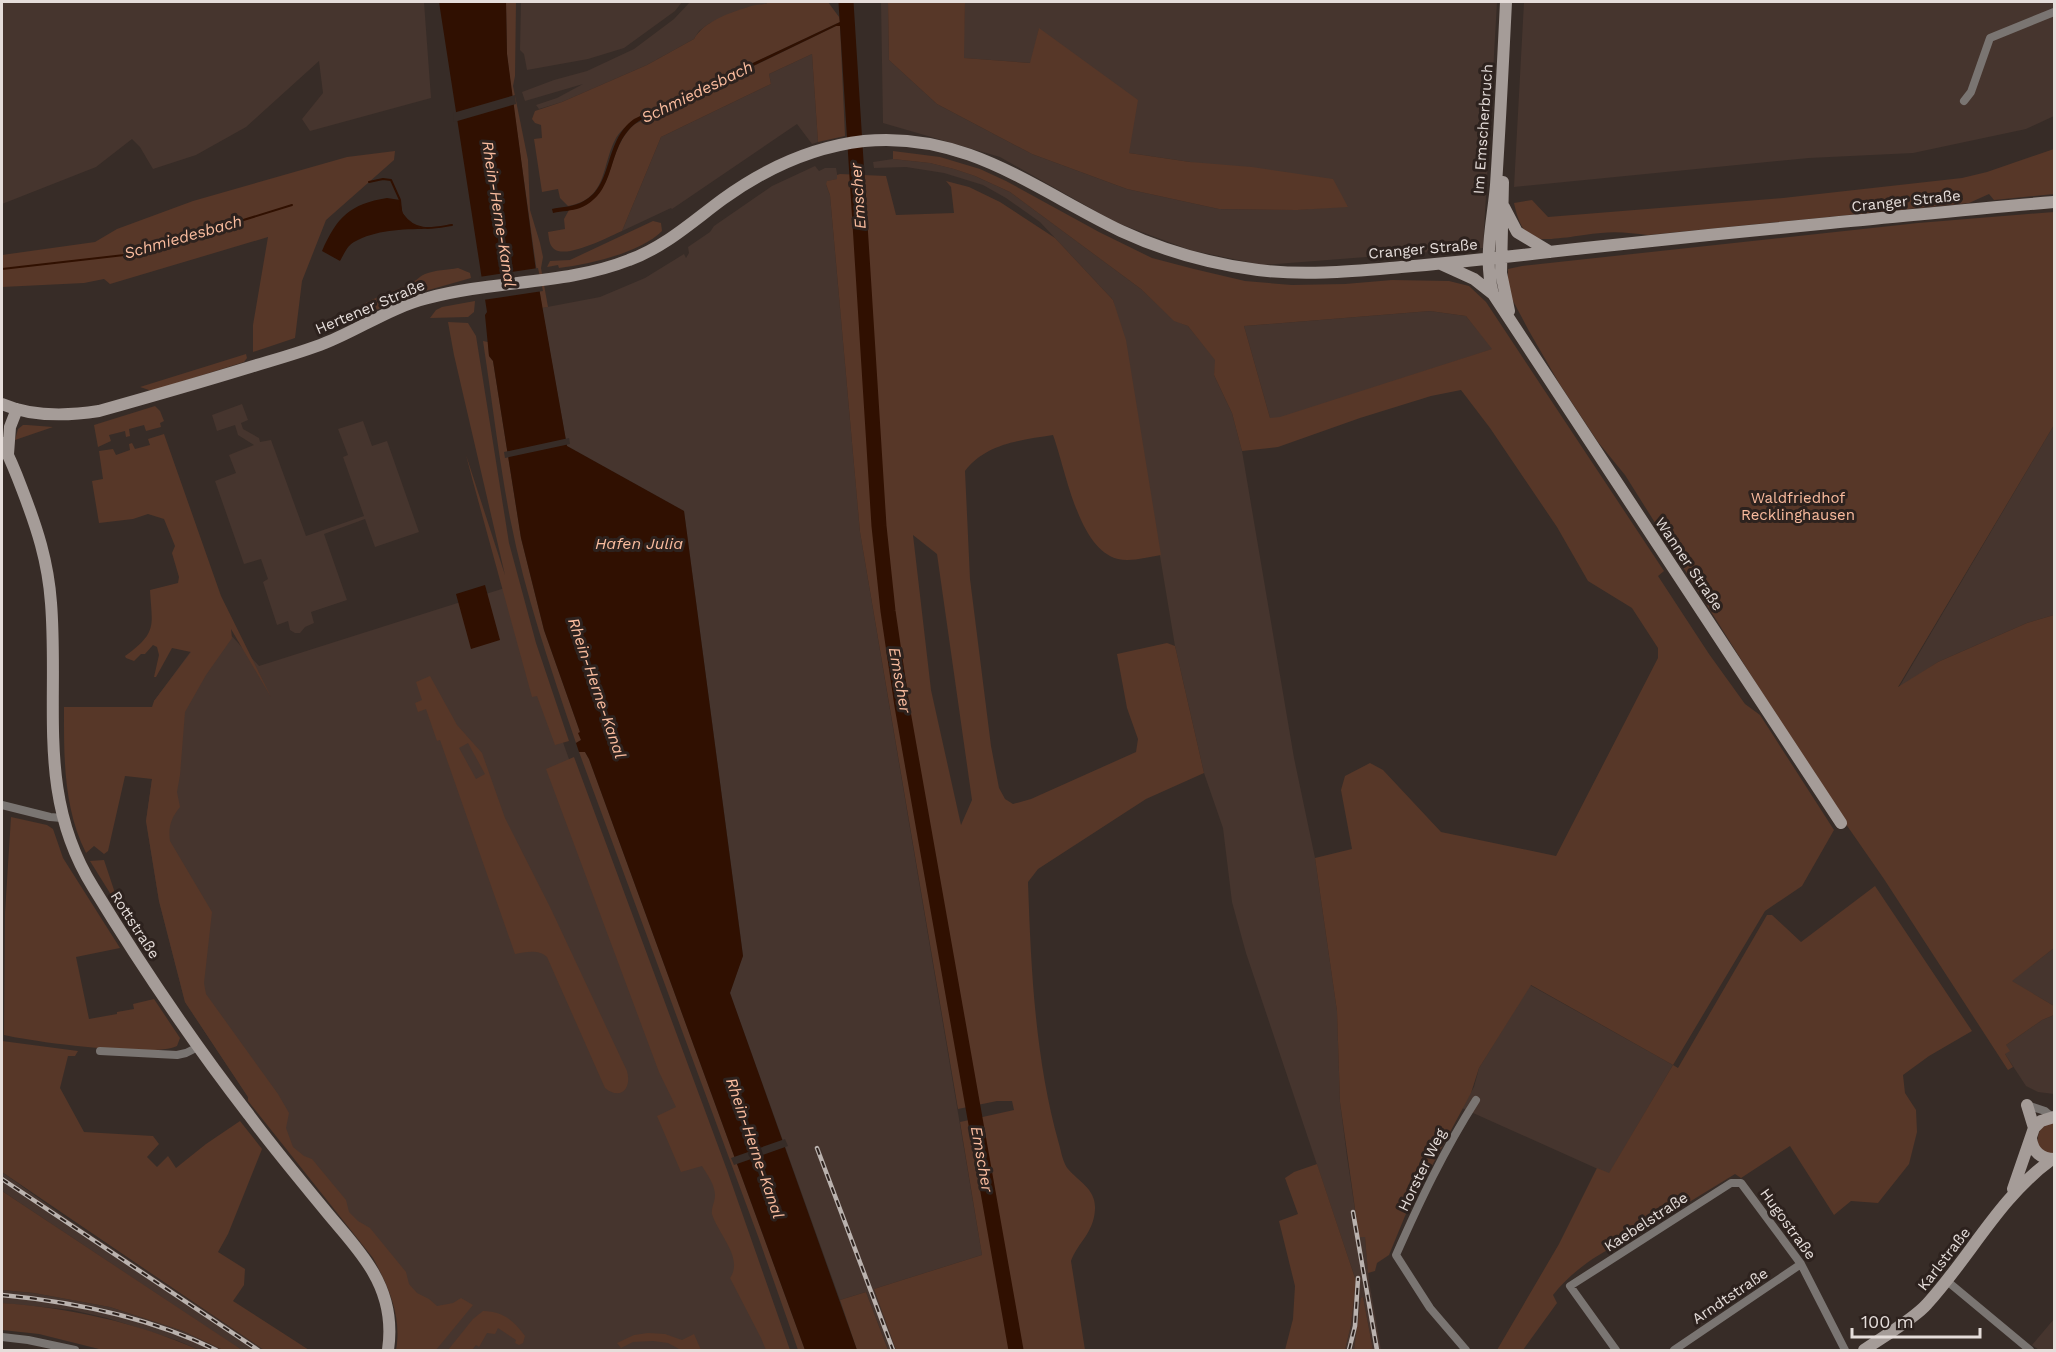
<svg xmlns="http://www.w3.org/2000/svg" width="2056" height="1352" font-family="'Work Sans',sans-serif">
	<rect width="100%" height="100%" fill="#372c27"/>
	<path fill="#46352e" d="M2 2H424L431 98 310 131 302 119 323 93 319 61 246 127 196 155 153 169 140 147 132 139 96 167 2 204Z
		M521 2H682L675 11 624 48 588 59 527 70 524 54 520 50Z
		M690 2H770L765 4 746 8 710 23 699 31 694 39 647 65 562 102 539 109 536 105 557 98 583 84 525 101 522 92 554 80 587 71 634 49 674 19Z
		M881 2H888L889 60 937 104 1032 154 1127 189 1219 209 1297 210 1348 206 1190 162 1129 153 1039 29 1031 63 963 58 965 2H1497L1483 248 1262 265 1190 250 1115 222 1000 157 883 123Z
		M1524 2H2054V116L2026 129 1913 153 1809 158 1514 187Z
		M812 54 818 142 812 144 797 124 672 209 671 208 622 231 661 137 771 84 769 74Z
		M893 159 930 163 954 169 975 176 1010 192 1141 289 1174 320 1188 326 1216 360 1214 375 1232 413 1242 451 1294 758 1315 858 1337 1011 1340 1102 1347 1157 1359 1236 1365 1237 1369 1281 1381 1350H1373L1363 1297 1354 1350H1345L1351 1325 1356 1281 1246 953 1232 902 1223 828 1204 773 1175 646 1141 442 1113 300 1040 222 1006 198 983 185 944 173 906 167 874 168 873 162Z
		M815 166 819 171 825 168H836L838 179 828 181 826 184 830 195 860 532 982 1255 874 1289 896 1350H888L866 1292 840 1300 730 993 743 955 684 511 567 446 542 308 600 297 645 278 684 254 686 258 689 253 688 247 710 232 714 226 772 186Z
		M1430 311 1466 316 1493 349 1280 418H1270L1244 326Z
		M242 404 248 420 241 423 243 429 259 438 260 442 271 440 306 536 364 516 343 457 348 455 338 429 363 421 372 446 387 441 419 532 375 547 365 519 324 534 347 600 311 612 314 623 305 627 300 633H295L290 630 288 621 277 625 263 582 268 579 261 559 244 564 215 481 236 473 229 455 254 445 238 435 235 425 217 431 212 415Z
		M2054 425V615L2027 623 1938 662 1898 689Z
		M508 587 570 762 780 1350H425L396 1286 248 1097 185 1002 159 901 146 821 152 779 154 701 191 651 210 612 259 666Z
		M2054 948V1006L2011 981Z
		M1530 985 1673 1065 1609 1174 1462 1108 1474 1087 1479 1068Z
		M2054 1015V1094L2038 1092 2026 1086 2005 1054 2006 1045 2042 1020Z
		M2 1172 69 1220 264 1350H242L235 1346 2 1191Z
		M2 1290 34 1293 110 1307 183 1331 223 1350H199L176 1340 107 1318 72 1310 2 1303Z
		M2054 1319V1350H2039L2032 1345Z"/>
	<path fill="#573728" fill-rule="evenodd" d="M506 2H516L515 76 513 86 528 160 530 210 540 243 543 257 541 268 548 307 542 308 511 89 507 54Z
		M770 2H828L839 17 840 22 640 116C631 123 622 128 616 138 601 166 608 199 568 206L560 198 558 189 542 192 534 139 542 138 541 125 535 123 532 119 535 111 562 102 647 65 694 39C704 21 732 12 751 6 758 4 764 5 770 2Z
		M888 2H965L964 58 1030 63 1039 28 1138 100 1129 153 1190 162 1252 167 1333 179 1348 207 1297 210 1219 209 1127 189 1032 154 937 104 889 60Z
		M836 26H840L845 136 818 142 812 54 769 74 771 84 661 137 622 231C608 237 567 259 554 249 549 245 549 238 548 232L565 229 564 219 569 210C619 201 603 151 635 124Z
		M2054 149V194L1994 200 1989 194 1969 203 1648 235C1632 233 1616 231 1601 233 1586 234 1547 242 1535 238 1521 233 1517 216 1514 203L1532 200 1548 217 1783 198 1962 178 1987 172Z
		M395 151 394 160 326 220 302 281 295 338 253 352V325L268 237 110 284 104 279 84 283 2 287V255L95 242 117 229 193 201 347 157Z
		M893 151 940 157 980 169 1006 181 1099 232 1152 258 1194 269 1245 281 1292 285 1345 284 1392 280 1449 281 1469 286 1486 302 1664 571 1658 576 1709 654 1745 704 1760 715 1834 830 1802 886 1765 911 1673 1065 1678 1068 1767 915H1772L1801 942 1875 886 1972 1031 1929 1056 1903 1075 1905 1093 1916 1110 1917 1132 1909 1164 1878 1203 1851 1201 1834 1215 1790 1146 1741 1178 1735 1174 1624 1242C1598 1253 1571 1272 1553 1295L1557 1303 1523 1350H1497L1559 1244 1597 1168 1609 1173 1673 1065 1531 985 1479 1068 1471 1093 1405 1216 1389 1255 1377 1263 1375 1271 1368 1273 1365 1237H1359L1340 1102 1337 1011 1315 858 1352 849 1341 790 1345 776 1370 763 1383 770 1441 832 1556 856 1658 658V648L1632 608 1588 581 1557 527 1490 428 1461 390 1431 396 1360 418 1278 447 1242 451 1232 413 1214 375 1215 360 1188 326 1174 321 1141 289 1010 192 975 176 954 169 930 163 893 159ZM1430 311 1466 316 1492 349 1280 417 1270 418 1244 326Z
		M840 174 886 176 896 215 954 213 951 187 946 181 969 187 1000 202 1055 238 1113 300 1126 340 1161 555C1148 557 1131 562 1118 559 1078 549 1066 470 1053 435 1022 440 986 443 965 471L970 579 991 746 999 788 1005 799 1013 804 1031 799 1136 752 1138 739 1127 708 1117 654 1167 643 1175 646 1204 773 1146 799 1038 869 1028 882C1031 969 1035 1059 1059 1144 1061 1151 1063 1163 1068 1169 1079 1182 1096 1189 1095 1209 1094 1233 1078 1242 1071 1261L1085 1350H896L874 1289 982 1255 960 1122 1014 1110 1012 1101H997L958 1109 860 532 830 195 826 184 827 181 837 179V175ZM913 535 937 554 972 800 961 825 931 690Z
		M2054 212V425L1898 687 1938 662 2027 623 2054 615V948L2012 981 2054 1006V1015L2042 1020 2006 1045 2010 1051 2005 1054 2013 1067 2008 1070 1884 879 1832 804 1625 475 1598 442 1559 383 1529 331 1512 299 1508 281V269L1522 266 1918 223Z
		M653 221 661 223 662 231C640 253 590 264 559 268L558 265 547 267 550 261 570 260Z
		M458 268 470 273 471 278 404 297 346 324C355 299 393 294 413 282 417 280 420 276 425 274 435 270 447 270 458 268Z
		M475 301 474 312 468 317 430 318 436 310 442 307Z
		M448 322 468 323 476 336 509 543 536 643 569 741 555 745 537 696 532 697 472 478 466 455 505 575 454 355Z
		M483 341 488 342 489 356 493 361 521 538 544 630 580 732 581 740 576 743C551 669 525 595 510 518 499 460 492 400 483 341Z
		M246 354 247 358 244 362 152 391 140 387Z
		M155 406 160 411 164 421 160 423 161 427 146 431 144 425 129 429 130 436 126 437 125 431 109 435 111 441 98 447 94 425Z
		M23 425H27L53 427 15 440 18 429Z
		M164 434 221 596 271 697 231 629 232 638 206 675 185 712 180 775 177 792 180 807C171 818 168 827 170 841L212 912 204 983 206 994 278 1094 289 1113 286 1128 293 1147 304 1156 312 1159 346 1200 349 1212 358 1221 370 1228 406 1272 409 1284 417 1293 429 1299 437 1306 453 1303 461 1298 473 1305 436 1350H396C402 1317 389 1287 373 1258L248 1101V1097L185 1002 159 901 146 821 152 779 125 776 108 851 104 854 94 846 86 853C63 807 64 756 64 707H152L154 701 191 652 172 648 156 677H154L159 655 157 647 153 645 145 654H141L134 661 126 658 125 656C158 632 152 626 150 590L178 583 179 577 172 553 175 546 164 519 148 514 133 519 99 523 92 481 103 479 99 451 113 449 116 455 130 450 129 444 132 443 135 449 150 445 148 439Z
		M430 676 457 725 482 753 505 818 550 907 627 1071C632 1088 621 1101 605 1088L547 957C539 949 525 952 515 954L440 740 437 741 426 709 418 712 415 703 422 700 416 682ZM468 743 485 774 476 779 459 748Z
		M579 752H585L589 759 805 1350H798L759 1239Z
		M574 757 727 1170 790 1350H766L761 1338 730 1278C744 1258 718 1234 712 1214 711 1208 715 1202 715 1195 715 1185 707 1174 702 1166L681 1172 657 1116 676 1107 659 1072 546 769Z
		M11 817 47 825 53 829 63 858 120 948 76 957 89 1019 117 1014V1012L134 1009 133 1004 154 999 180 1038 177 1046C154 1058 34 1042 4 1035L5 913Z
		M104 860 119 905 118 906 90 861Z
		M2 1041 78 1051 75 1056H68L60 1088 84 1132 153 1136 159 1144 147 1157 157 1167 168 1156 176 1168 206 1144 240 1121 262 1149 228 1234 218 1252 245 1269 244 1285 233 1301 309 1350H264L2 1172Z
		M2054 1122V1154C2035 1153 2034 1139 2043 1125Z
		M1317 1164 1356 1281 1351 1325 1345 1350H1285L1293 1319 1295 1286 1279 1221 1298 1214 1285 1178 1294 1172Z
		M2 1191 242 1350H223L183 1331 110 1307 34 1293 2 1290Z
		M866 1292 888 1350H857L840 1300Z
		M1363 1297 1373 1350H1354L1361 1298Z
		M2 1303C70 1308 136 1322 199 1350H103L39 1334 2 1330Z
		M483 1311C504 1312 513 1320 525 1336L523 1343 519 1345 515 1343 516 1340 498 1328 495 1334 487 1333 479 1347 476 1345 472 1350H448L473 1319Z
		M648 1333 665 1334 682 1340 694 1334 701 1350H681L668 1343 653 1341 633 1342 621 1348 617 1343 634 1335Z"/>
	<path fill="#301001" d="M439 2H506L507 54 536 271 567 446 684 511 743 956 730 993 857 1350H805L589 759 585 752H579L576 743 581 740 578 733 580 732 544 630 521 538 493 361 489 356 485 315 487 312Z
		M840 22V26H836L639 121C604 144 620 192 580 208 572 211 562 211 553 213L552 209C561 207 571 207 580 203 615 188 602 142 634 119Z
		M387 198 400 200C402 217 408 226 426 229 403 229 375 230 354 242 347 246 344 254 340 261L322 251C337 217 350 204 387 198Z
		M485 585 500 640 471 649 456 594Z"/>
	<path fill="#372c27" d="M515 95 516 104 454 122 453 113Z
		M538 268 543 291 483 300 479 277Z
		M569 438 570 444 505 458 504 452Z
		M785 1139 788 1146 734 1165 731 1158Z"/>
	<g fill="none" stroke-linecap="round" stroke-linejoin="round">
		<path stroke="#301001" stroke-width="2" d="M837 25 846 24
			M369 182 383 179 391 180 400 200 401 210
			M403 215C416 233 433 228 452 225
			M2 269 133 254 292 205"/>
		<path stroke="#301001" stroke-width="15" d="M846 2 879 526 888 611 902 706 1016 1350"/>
		<path stroke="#7a7572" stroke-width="8" d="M1964 101 1971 92 1990 38 2054 12
			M2 805 50 817 62 818
			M100 1051 177 1055 186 1053 198 1047
			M2027 1105 2045 1111 2052 1117
			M1947 1281 2030 1350
			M2 1337 28 1340 75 1350
			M1466 1350 1430 1308 1396 1255C1420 1201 1444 1150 1476 1100
			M1616 1350 1570 1286 1731 1183H1741L1801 1264 1845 1350
			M1674 1350 1801 1264"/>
		<path stroke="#a59c98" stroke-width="12" d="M1506 2C1503 63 1500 124 1496 185 1493 221 1483 258 1493 294L1841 823
			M1503 182 1501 273 1509 311
			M1504 207 1517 232 1550 252
			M1441 264 1474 279 1493 294
			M2 404C32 417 67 416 99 411 149 397 198 383 247 368 273 360 300 353 325 343 360 329 391 307 428 298 494 280 566 285 629 260 665 247 693 221 723 199 766 168 811 147 864 141 966 131 1034 189 1121 231 1164 251 1211 264 1258 270 1306 276 1354 271 1401 267 1463 262 1524 255 1585 248 1667 239 1748 231 1830 223 1905 216 1980 208 2054 202
			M2 443C10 458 16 473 22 489 37 528 48 561 51 603 59 704 36 796 93 887 140 964 194 1044 249 1115 274 1149 302 1182 329 1215 344 1233 361 1251 373 1272 387 1296 392 1323 388 1350
			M8 454 10 427 17 409
			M2027 1105 2034 1128
			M2031 1139C2033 1152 2041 1159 2054 1159
			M2013 1189 2034 1128 2041 1121 2054 1117
			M1864 1350C1881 1338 1914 1319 1927 1304 1970 1257 1999 1198 2051 1160"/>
		<g stroke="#bab2ae" stroke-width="4.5">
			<path id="rail" d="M817 1148 893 1350
				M2 1179 258 1350
				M1353 1212 1377 1350
				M2 1295C75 1302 149 1317 216 1350
				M1349 1350 1355 1326 1358 1278"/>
		</g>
		<use href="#rail" stroke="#2d221e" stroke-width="2" stroke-dasharray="7" stroke-linecap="butt"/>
	</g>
	<g text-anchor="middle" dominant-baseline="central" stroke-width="6" stroke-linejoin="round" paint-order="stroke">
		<g font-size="15" fill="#e5ddda" stroke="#2d221e">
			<text transform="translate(1483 129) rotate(-86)">Im Emscherbruch</text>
			<text transform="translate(1906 201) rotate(-6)">Cranger Straße</text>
			<text transform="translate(1423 249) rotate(-5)">Cranger Straße</text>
			<text transform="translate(370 307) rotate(-23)">Hertener Straße</text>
			<text transform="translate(1689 564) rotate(56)">Wanner Straße</text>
			<text transform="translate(135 925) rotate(57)">Rottstraße</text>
			<text transform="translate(1422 1170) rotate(-64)">Horster Weg</text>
			<text transform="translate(1646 1222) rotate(-33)">Kaebelstraße</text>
			<text transform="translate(1788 1224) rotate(54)">Hugostraße</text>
			<text transform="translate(1944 1259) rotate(-52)">Karlstraße</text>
			<text transform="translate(1730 1296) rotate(-34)">Arndtstraße</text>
		</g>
		<g font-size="15" fill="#fabb9e" stroke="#2d221e">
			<text x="1798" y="498">Waldfriedhof<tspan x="1798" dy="17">Recklinghausen</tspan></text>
		</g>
		<g font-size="16" font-style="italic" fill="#fabc9e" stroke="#2d221e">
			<text transform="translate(697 92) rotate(-26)">Schmiedesbach</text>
			<text transform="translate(858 196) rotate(-94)">Emscher</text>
			<text transform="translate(499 214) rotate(81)">Rhein-Herne-Kanal</text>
			<text transform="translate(183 237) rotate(-16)">Schmiedesbach</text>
			<text x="639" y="543">Hafen Julia</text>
			<text transform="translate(900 680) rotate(80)">Emscher</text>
			<text transform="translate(597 688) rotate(71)">Rhein-Herne-Kanal</text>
			<text transform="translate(755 1148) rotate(71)">Rhein-Herne-Kanal</text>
			<text transform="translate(982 1159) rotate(80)">Emscher</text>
		</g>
	</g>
	<rect width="2056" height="1352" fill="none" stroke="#e5ddda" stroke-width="6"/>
	<path d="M1852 1328v9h128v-9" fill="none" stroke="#e5ddda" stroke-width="3"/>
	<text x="1861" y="1328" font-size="18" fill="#e5ddda" stroke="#2d221e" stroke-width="4.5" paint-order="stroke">100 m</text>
</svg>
